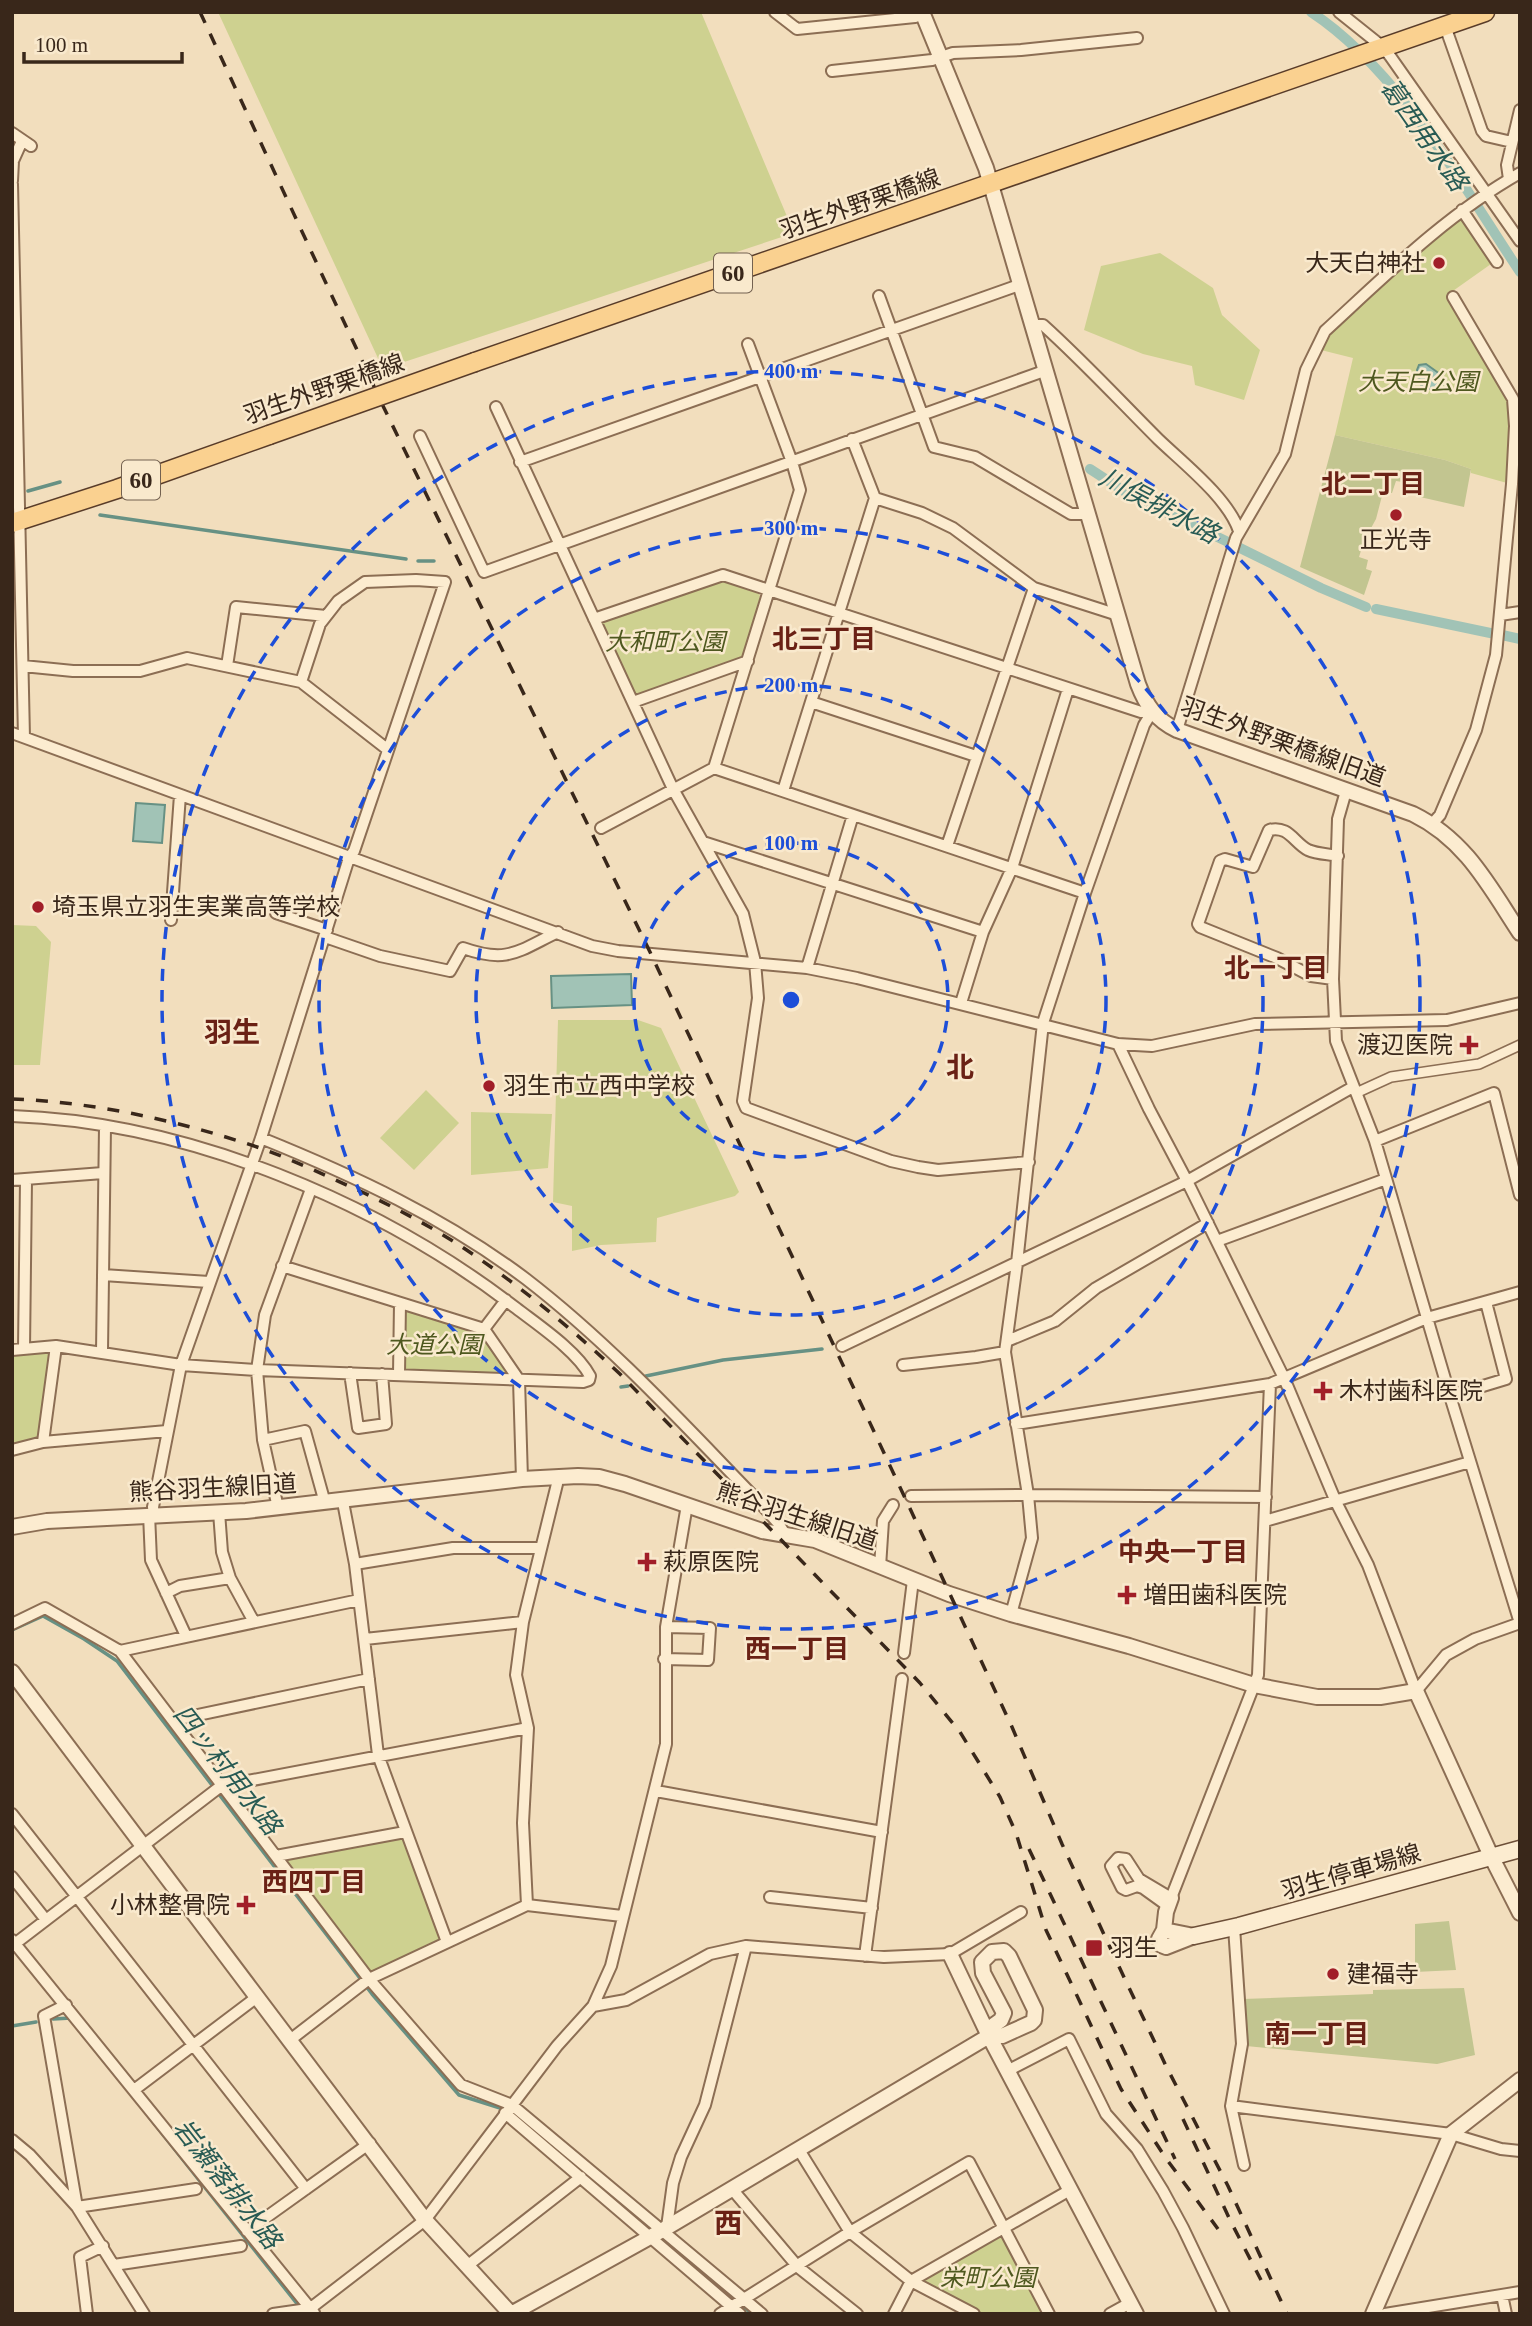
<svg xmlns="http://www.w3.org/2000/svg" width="1532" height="2326" font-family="'Times New Roman','Noto Sans JP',serif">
	<rect width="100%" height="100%" fill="#f2debd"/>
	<path fill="#ced190" d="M218 12H701L794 233 383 369Z
		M1458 217 1464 218 1492 260 1491 264 1450 293 1451 302 1512 408 1507 483 1471 473V469L1445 460 1335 435 1353 358 1317 349 1324 336Z
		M1160 253 1213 288 1222 315 1260 350 1244 400 1195 385 1192 366 1143 354 1084 330 1101 266Z
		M722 579 757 590 760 596 745 658 634 698 597 621Z
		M12 925 36 926 51 942 40 1065H12Z
		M558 1020H638L661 1028 739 1192 735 1196 657 1218 656 1242 601 1245 572 1251V1206L553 1202Z
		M426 1090 459 1123 414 1170 380 1138Z
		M471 1112 552 1114 548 1168 471 1175Z
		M403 1308 482 1333 511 1376 404 1370Z
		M51 1352 40 1439 12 1447V1356Z
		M405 1832 447 1942 369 1979 276 1856Z
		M1001 2231 1044 2314H984L919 2280Z"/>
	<path fill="#c2c590" d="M1335 435 1445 460 1471 469 1464 507 1420 497 1423 485 1396 481 1392 493 1383 492 1376 519 1364 541 1359 557 1368 560 1366 569 1372 571 1364 595 1300 567Z
		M1449 1921 1456 1970 1415 1972V1924Z
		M1464 1988 1475 2055 1437 2064 1246 2046 1243 1999 1373 1994V1990Z"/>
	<path fill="#a1c3b6" stroke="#679184" stroke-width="2" d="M1426 364 1440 374 1443 384 1440 389H1429L1421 385 1417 370 1419 365Z
		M136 803 165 805 162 843 133 841Z
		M631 974 632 1005 552 1008 551 976Z"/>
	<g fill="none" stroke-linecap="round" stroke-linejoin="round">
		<path stroke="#679184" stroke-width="3.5" d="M28 491 60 482
			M100 515 406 559
			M418 561H434
			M646 1376 723 1360 822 1349
			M621 1387 628 1386
			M12 1630 43 1616 84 1639 117 1661 372 1994 459 2095 500 2108
			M53 2019 71 2018
			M12 2026 36 2022
			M149 2117 298 2305
			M620 2202 646 2225
			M674 2248 752 2314"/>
		<path stroke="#a1c3b6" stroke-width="10" d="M1311 12C1399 70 1462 185 1520 272
			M1090 469 1130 495 1228 542
			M1238 547 1321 588 1366 607
			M1376 609 1495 634
			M1502 635 1520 639"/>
		<g stroke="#8c6e54" stroke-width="12">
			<path id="pedestrian" d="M1356 1093 1391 1077 1479 1064 1520 1045"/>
		</g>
		<g stroke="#8c6e54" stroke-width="14">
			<path id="minor" d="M775 12 797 29 915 17 923 14
				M1339 12 1384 48 1390 56 1520 241
				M1445 26 1482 131 1486 136 1512 142
				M832 71 932 60 953 53 1021 50 1137 38
				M12 133 31 146
				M1509 179 1507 165 1520 110
				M12 181 13 161 22 141
				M12 184 24 737
				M1462 210 1497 262
				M879 296 934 447 975 457 1071 514H1087
				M1032 325H1043C1083 361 1120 401 1158 439 1183 463 1228 498 1239 531
				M496 407 673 789 743 914 755 962 758 998 743 1101 746 1108 891 1161 918 1167 938 1170 1029 1162
				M420 436 484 572 1044 371
				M852 439 875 498 922 513 953 528 1034 588 1118 615
				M520 462 1019 285
				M1500 615 1520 612
				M594 619 723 575 1141 712H1152
				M23 666 73 671H140L187 658 301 682 387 749
				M227 666 236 607 326 616
				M633 702 748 661
				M811 702 976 756
				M1177 730 1236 538 1285 454 1306 370 1325 331C1387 274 1446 215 1520 173
				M12 733 592 946 618 951 807 968 857 978 1118 1044 1152 1046 1255 1024 1447 1020 1520 1003
				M714 768 1085 893
				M783 791 875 498
				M1432 824 1440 815 1476 730 1496 655 1512 484 1515 426 1513 399 1453 297
				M601 828 714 768 800 490 792 462 748 344
				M703 842 983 932
				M947 846 1034 588
				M276 913 327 930
				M171 920 180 795
				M325 937 380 956 450 971 463 948C508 964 518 951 558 932
				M807 968 853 815
				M1333 979 1311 976 1277 958 1200 927 1198 924 1220 861 1225 859 1253 867 1269 830C1289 825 1294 843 1308 850 1317 854 1329 854 1338 856
				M961 1003 983 932 1012 868 1068 689
				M1118 1044 1149 1109 1187 1181 1284 1378 1336 1502 1368 1565 1416 1691 1446 1655 1475 1639 1520 1623 1450 1396 1375 1141 1336 1041 1333 979 1338 819 1346 791
				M12 1116C188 1122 378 1202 516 1308 538 1325 577 1351 590 1376L589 1380 583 1382 257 1370 181 1365 56 1346 12 1350
				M261 1138C355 1176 445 1218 526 1279 613 1346 687 1428 763 1506L778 1523 785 1534
				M1375 1141 1494 1093 1520 1195
				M12 1180 103 1173
				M1217 1241 1386 1179
				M282 1266 484 1329 519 1380 522 1479
				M103 1275 209 1282
				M484 1329 506 1300
				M1007 1341 1055 1321 1096 1288 1208 1223
				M842 1346 1187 1181 1353 1087
				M24 1349 26 1180
				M102 1352 105 1127
				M903 1365 976 1357 1005 1352
				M350 1373 358 1428 386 1424 382 1374
				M399 1374 400 1303
				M1450 1396 1506 1379 1486 1302
				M1016 1424 1270 1384 1427 1318 1520 1292
				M263 1440 305 1431 325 1503
				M43 1442 56 1346
				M12 1450 43 1442 167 1431
				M911 1496 1028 1495 1266 1497
				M343 1502 355 1564 378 1755 447 1942
				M278 1508 263 1440 257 1370 265 1315 311 1189
				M219 1512 222 1552 230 1578 254 1622
				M149 1514 151 1560 186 1636
				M154 1515 153 1507 181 1365 261 1138 349 858 354 851 445 582 416 580 365 582 338 601 320 624 301 682
				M1265 1521 1470 1462
				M355 1564 453 1548H541
				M880 1567 883 1521 893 1505
				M166 1593 180 1586 230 1578
				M1011 1614 1032 1538 1028 1495 1005 1352 1017 1263 1043 1023 1085 893 1144 725 1152 712
				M12 1624 45 1608 120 1651 369 1979 461 2085 512 2105 762 2314
				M365 1639 523 1622
				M120 1651 359 1600
				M904 1653 913 1580
				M664 1659 708 1660 710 1628 666 1627
				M174 1720 369 1679
				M656 1791 882 1832
				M12 1814 306 2189
				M276 1856 405 1832
				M12 1877 46 1920
				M770 1897 872 1908
				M527 1905 523 1823 528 1728 516 1675 523 1622 557 1484V1476
				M1168 1906 1143 1888 1137 1886 1126 1890 1122 1888 1111 1866 1118 1858 1126 1859 1139 1879 1171 1898 1258 1675 1270 1384
				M1234 1927 1242 2044 1231 2106 1244 2165
				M12 1940 314 2313
				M12 1946 221 1786 528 1728
				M865 1956 902 1679
				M66 2005 44 2016 77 2207
				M593 2006 626 2000 710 1954 746 1946 884 1957 950 1954 1021 1912
				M290 2040 369 1979 527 1905 622 1916
				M1007 2071 1069 2039 1106 2114 1137 2149 1163 2191 1183 2228 1224 2314
				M134 2090 257 1997
				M1231 2106 1451 2134 1501 2149 1520 2151
				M505 2113 740 2314
				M12 2140 30 2155 77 2207 144 2314
				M799 2150 850 2232 911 2281 974 2314
				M732 2189 798 2267 857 2314
				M77 2207 196 2189
				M667 2227 673 2183 681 2157 705 2105 746 1946
				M247 2231 370 2143
				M114 2265 241 2246
				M467 2266 581 2177
				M1502 2295 1506 2314
				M87 2314 80 2257 103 2246
				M273 2314 308 2309
				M303 2314 425 2220 557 2046 593 2006 611 1966 666 1744V1627L687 1505
				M720 2314 850 2232 969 2162 1049 2314
				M894 2314 911 2281 1070 2190
				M1110 2314 1130 2303
				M1385 2314 1520 2292"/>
		</g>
		<g stroke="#8c6e54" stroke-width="18">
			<path id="tertiary" d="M922 12 986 168 1138 684C1146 705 1156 720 1177 730L1413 814C1466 840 1489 886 1520 933
				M12 1527 47 1521 246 1511 522 1479 578 1476 599 1477 625 1484 762 1531 815 1540 949 1594 1011 1614 1129 1646 1254 1685 1317 1697H1380L1416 1691 1491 1856 1520 1913
				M12 1672 425 2220 511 2314
				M1164 1930 1194 1936 1166 1947 1161 1945 1159 1939Z
				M1164 1930 1166 1912 1171 1898
				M950 1954 989 2036 1136 2314
				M511 2314 661 2231 989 2036H1002L1031 2023 1034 2020 1035 2010 1009 1956 1004 1951 992 1952 982 1962 983 1973 1004 2013 1001 2020 994 2025 989 2036
				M1373 2314 1451 2134 1520 2080"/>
		</g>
		<g stroke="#6d4f38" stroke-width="19">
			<path id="secondary" d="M1194 1936 1239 1926 1520 1849"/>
		</g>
		<g stroke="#593c29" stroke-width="21">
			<path id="primary" d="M475 362 1485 12
				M12 523 117 489 269 435"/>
		</g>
		<use href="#pedestrian" stroke="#fcecd0" stroke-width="9"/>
		<use href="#minor" stroke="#fcecd0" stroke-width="10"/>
		<use href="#tertiary" stroke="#fcecd0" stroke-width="14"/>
		<use href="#secondary" stroke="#fcecd0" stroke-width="16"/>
		<use href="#primary" stroke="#fad190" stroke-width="18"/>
		<path stroke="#39271a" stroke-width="3.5" stroke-dasharray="12 12" stroke-linecap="butt" d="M200 12 384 408 650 952 1012 1727 1062 1844 1114 1956 1166 2066 1228 2186 1287 2314
			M12 1099C94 1102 180 1121 257 1147 292 1159 326 1176 360 1191 398 1209 436 1229 471 1253 524 1289 573 1330 620 1374L920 1683 960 1732 1000 1797 1016 1833 1046 1930 1121 2089 1165 2157 1218 2229
			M1029 1849 1175 2159
			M1183 2119 1231 2222 1261 2280"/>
		<g stroke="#593c29" stroke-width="21" stroke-linecap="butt">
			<path id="primary-bridge" d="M269 435 475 362"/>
		</g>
		<use href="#primary-bridge" stroke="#fad190" stroke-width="18"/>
	</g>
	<g fill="none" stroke="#1d4ed8" stroke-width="3.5" stroke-dasharray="12 9">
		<circle cx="791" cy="1000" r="157"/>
		<circle cx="791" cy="1000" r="315"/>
		<circle cx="791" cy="1000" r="472"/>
		<circle cx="791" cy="1000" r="629"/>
	</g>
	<g fill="#a11e28" stroke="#f9e9cd" stroke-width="2.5">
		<circle cx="1439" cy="263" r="7"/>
		<circle cx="1396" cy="515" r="7"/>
		<circle cx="38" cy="907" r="7"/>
		<path d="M1465.5 1034.5h7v7h7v7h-7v7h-7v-7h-7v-7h7z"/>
		<circle cx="489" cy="1086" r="7"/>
		<path d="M1319.5 1380.5h7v7h7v7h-7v7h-7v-7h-7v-7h7z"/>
		<path d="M643.5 1551.5h7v7h7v7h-7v7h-7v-7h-7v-7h7z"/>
		<path d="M1123.5 1584.5h7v7h7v7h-7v7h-7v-7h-7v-7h7z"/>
		<path d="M242.5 1894.5h7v7h7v7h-7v7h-7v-7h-7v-7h7z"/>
		<rect x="1085" y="1939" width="18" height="18" rx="3.5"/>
		<circle cx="1333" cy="1974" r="7"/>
	</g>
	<g text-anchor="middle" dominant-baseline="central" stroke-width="5" stroke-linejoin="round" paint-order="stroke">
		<g fill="#f9e9cd" stroke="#736150" stroke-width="2">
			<rect x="714" y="253.5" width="38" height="39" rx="5"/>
			<rect x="122" y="460.5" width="38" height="39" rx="5"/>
		</g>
		<g font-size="23" font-weight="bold" fill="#39271a">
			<text x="733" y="273">60</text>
			<text x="141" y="480">60</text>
		</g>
		<g font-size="24" fill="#39271a" stroke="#f9e9cd">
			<text transform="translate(860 204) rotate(-19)">羽生外野栗橋線</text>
			<text transform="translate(324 389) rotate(-19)">羽生外野栗橋線</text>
			<text transform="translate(1283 742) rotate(20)">羽生外野栗橋線旧道</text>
			<text transform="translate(213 1488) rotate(-3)">熊谷羽生線旧道</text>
			<text transform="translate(797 1516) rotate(18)">熊谷羽生線旧道</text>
			<text transform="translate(1351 1872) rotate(-16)">羽生停車場線</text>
		</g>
		<g font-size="24" fill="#39271a" stroke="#f9e9cd" text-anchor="start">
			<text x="1425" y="263" text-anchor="end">大天白神社</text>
			<text x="1396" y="540" text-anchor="middle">正光寺</text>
			<text x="52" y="907">埼玉県立羽生実業高等学校</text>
			<text x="1453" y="1045" text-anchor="end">渡辺医院</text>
			<text x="503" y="1086">羽生市立西中学校</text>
			<text x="1339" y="1391">木村歯科医院</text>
			<text x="663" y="1562">萩原医院</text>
			<text x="1143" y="1595">増田歯科医院</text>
			<text x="230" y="1905" text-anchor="end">小林整骨院</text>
			<text x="1110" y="1948">羽生</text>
			<text x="1347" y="1974">建福寺</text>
		</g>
		<g font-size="24" font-style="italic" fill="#4e581f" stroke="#f9e9cd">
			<text x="1418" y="382">大天白公園</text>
			<text x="665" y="642">大和町公園</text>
			<text x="434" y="1345">大道公園</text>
			<text x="988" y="2278">栄町公園</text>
		</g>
		<g font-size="26" font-style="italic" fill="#285b54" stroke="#f9e9cd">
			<text transform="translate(1424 135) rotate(55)">葛西用水路</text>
			<text transform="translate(1159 506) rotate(28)">川俣排水路</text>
			<text transform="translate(227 1770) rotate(52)">四ッ村用水路</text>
			<text transform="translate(227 2184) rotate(52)">岩瀬落排水路</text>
		</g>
		<g font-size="26" font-weight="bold" fill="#6a2115" stroke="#f9e9cd">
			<text x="1373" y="484">北二丁目</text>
			<text x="824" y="639">北三丁目</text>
			<text x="1276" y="968">北一丁目</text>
			<text x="1183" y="1552">中央一丁目</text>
			<text x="797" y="1649">西一丁目</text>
			<text x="314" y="1882">西四丁目</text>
			<text x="1317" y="2034">南一丁目</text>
		</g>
		<g font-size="28" font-weight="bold" fill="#6a2115" stroke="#f9e9cd">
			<text x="232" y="1032">羽生</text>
			<text x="960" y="1067">北</text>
			<text x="728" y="2223">西</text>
		</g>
	</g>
	<circle cx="791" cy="1000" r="10" fill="#1d4ed8" stroke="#f9e9cd" stroke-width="3.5"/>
	<g font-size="21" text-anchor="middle" font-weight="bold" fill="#1d4ed8" stroke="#f9e9cd" stroke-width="5" stroke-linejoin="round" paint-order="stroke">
		<text x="791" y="378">400 m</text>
		<text x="791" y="535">300 m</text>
		<text x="791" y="692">200 m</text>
		<text x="791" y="850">100 m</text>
	</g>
	<rect width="1532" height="2326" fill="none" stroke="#39271a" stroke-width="28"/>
	<path d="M24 52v10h158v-10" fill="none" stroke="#39271a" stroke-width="3.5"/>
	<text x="35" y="52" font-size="21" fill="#39271a" stroke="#f9e9cd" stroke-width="5" paint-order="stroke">100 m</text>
</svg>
